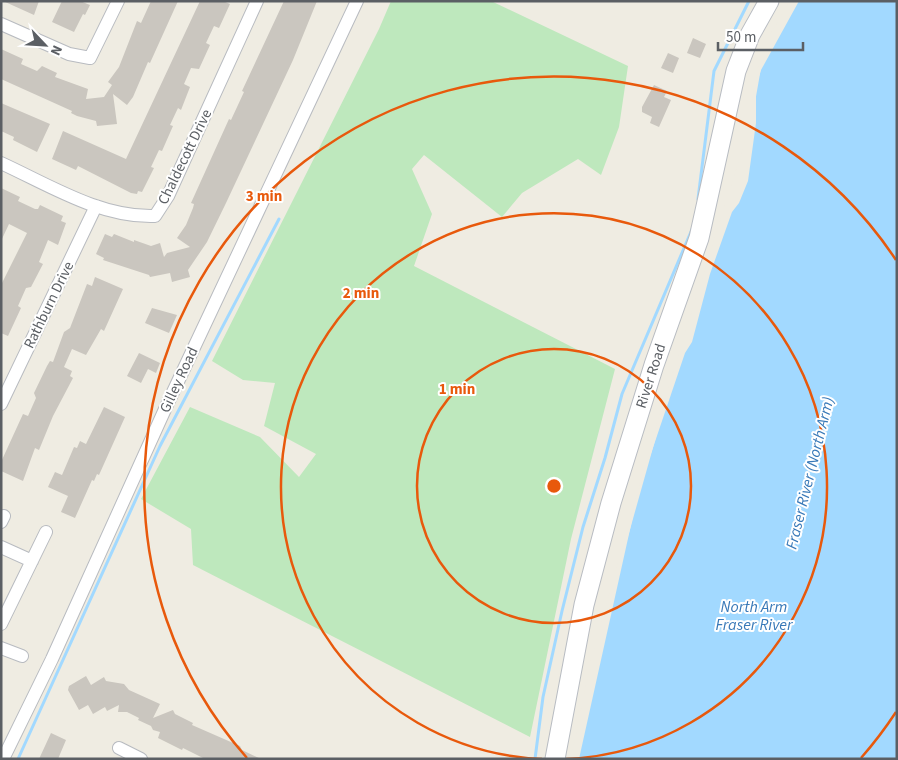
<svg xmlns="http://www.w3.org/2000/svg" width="898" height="760" font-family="'Source Sans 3',sans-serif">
	<rect width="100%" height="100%" fill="#efece2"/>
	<path fill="#bee8bd" d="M391 1H491L628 66 619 127 601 175 578 159 522 193 502 217 424 155 412 169 432 214 414 266 615 369 571 539 530 737 193 565 191 529 141 499 190 407 260 437 299 477 316 454 264 426 275 383 243 380 212 361 379 29Z"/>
	<path fill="#a2d9ff" d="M793 1H897V759H574L593 661 656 437 748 142 764 51Z"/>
	<path fill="#efece2" d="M790 1H799L761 70 756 86V123L748 181 739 203 732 212 710 274 692 342 685 353 639 489 579 759H571L591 660 653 436 745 141 761 50Z"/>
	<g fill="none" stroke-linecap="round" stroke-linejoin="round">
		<path stroke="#a2d9ff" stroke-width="3" d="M698 199 714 71 749 1
			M18 759 160 446 279 219
			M535 759 543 697 562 611 583 527 605 458 622 394 693 227"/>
	</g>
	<path fill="#cac6bf" d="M3 1H39L34 15Z
		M62 1H80L90 5 85 15 83 14 74 32 52 22Z
		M151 1H178L150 63 148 62 133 97 127 105 113 94 117 124 97 126 96 121 77 116 71 113 72 111 1 79V49L23 59 21 64 37 71 42 66 57 73 55 77 88 89 86 99 104 97 112 85 108 82 119 67 137 21 141 23Z
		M200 1H223L230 4 219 28 214 26 206 43 210 45 199 69 191 68 184 84 190 87 181 110 178 108 170 125 173 126 162 151 159 150 151 167 154 168 142 192 138 191 137 194 131 193 78 166 76 170 52 159 63 131 126 159Z
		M284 1H317L293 60 226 203 207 242 188 270 190 277 172 282 170 273 150 277 149 275 103 260 104 258 96 254 105 234 112 237 114 234 134 242V240L151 246 160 243 164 257 167 253 190 247 177 238 186 225 193 208 194 204 191 203 229 119 231 120 244 92 242 91Z
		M693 38 706 44 700 58 687 53Z
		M668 53 679 58 673 73 661 68Z
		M654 85 667 91 664 97 671 100 659 127 650 123 652 117 642 112V107Z
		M1 103 50 124 37 152 13 140 14 137 1 131Z
		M1 188 20 197 18 201 35 209H38L40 205 63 216 61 221 66 223 58 245 48 240 39 262 43 264 31 287 26 288 18 306 21 308 8 336 1 333V285L27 233 9 224 1 241Z
		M95 277 123 289 104 331 101 329 86 355 72 349 64 367 72 371 70 376 73 378 53 416 39 450 35 448 23 481 1 471V462L23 414 28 416 36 398 34 393 47 366 50 361 53 362 64 332 70 328 87 284 92 286Z
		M152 308 177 315 169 333 145 323Z
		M139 353 160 363 156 373 148 369 141 383 127 376Z
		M104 407 125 417 99 475 97 474 94 481 92 480 75 518 61 512 68 496 48 487 55 472 62 475 74 447 77 448 80 441 86 444Z
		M86 676 91 685 104 677 106 681 124 684 129 690 160 704 153 718 173 710 175 714 193 723 192 725 240 746 242 750 261 759H205L183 748 182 750 158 738 160 732 153 730 151 726 138 720 139 718 127 712H118L119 705 107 711 105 707 93 714 88 705 79 710 68 690 69 686Z
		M51 733 66 740 58 759H39Z"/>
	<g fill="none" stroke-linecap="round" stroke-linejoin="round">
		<g stroke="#b8bbc0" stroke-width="14">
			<path id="street" d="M1 24 69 54 90 58 118 1
				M1 163C49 185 101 218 155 216L168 196 257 1
				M1 404 96 206
				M1 522 4 516
				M1 547 32 561
				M1 624 46 532
				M1 648 22 656
				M119 748 141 759
				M3 759 52 659 166 407 357 1"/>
		</g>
		<g stroke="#b8bcc2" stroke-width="21">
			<path id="secondary" d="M555 759 584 605 611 503 654 365 699 238 736 71 750 35 769 1"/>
		</g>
		<use href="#street" stroke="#fff" stroke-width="12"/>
		<use href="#secondary" stroke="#fff" stroke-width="19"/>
	</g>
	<g fill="none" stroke="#e8590c" stroke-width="2.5">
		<circle cx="554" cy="486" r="137"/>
		<path d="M542 759A273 273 0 1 1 566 759"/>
		<path d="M896 712A410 410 0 0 1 861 758M247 758A410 410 0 1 1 896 260"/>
	</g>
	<g text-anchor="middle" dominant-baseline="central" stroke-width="4" stroke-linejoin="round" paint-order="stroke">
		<g font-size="15" fill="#5b5f64" stroke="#fff">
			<text transform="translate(185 157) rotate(-64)">Chaldecott Drive</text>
			<text transform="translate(49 305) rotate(-64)">Rathburn Drive</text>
			<text transform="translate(651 376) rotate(-72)">River Road</text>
			<text transform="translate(179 380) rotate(-65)">Gilley Road</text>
		</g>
		<g font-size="16" font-style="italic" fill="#3879b8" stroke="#fff">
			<text transform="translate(810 473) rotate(-76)">Fraser River (North Arm)</text>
			<text x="754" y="607">North Arm<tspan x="754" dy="18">Fraser River</tspan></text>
		</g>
	</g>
	<circle cx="554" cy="486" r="8" fill="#e8590c" stroke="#fff" stroke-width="2.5"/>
	<g font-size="15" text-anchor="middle" font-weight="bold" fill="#e8590c" stroke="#fff" stroke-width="4" stroke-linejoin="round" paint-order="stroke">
		<text x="264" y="201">3 min</text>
		<text x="361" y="298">2 min</text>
		<text x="457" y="394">1 min</text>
	</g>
	<rect width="898" height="760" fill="none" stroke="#5b5f64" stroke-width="5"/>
	<g transform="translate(45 45) rotate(115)" stroke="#ffffff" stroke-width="4" paint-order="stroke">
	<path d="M0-4L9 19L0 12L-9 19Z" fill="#5b5f64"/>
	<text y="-8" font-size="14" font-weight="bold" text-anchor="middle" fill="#5b5f64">N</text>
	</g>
	<path d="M718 42v8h85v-8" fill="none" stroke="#5b5f64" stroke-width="2.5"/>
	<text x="726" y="42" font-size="15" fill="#5b5f64" stroke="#ffffff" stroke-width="4" paint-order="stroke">50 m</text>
</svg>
